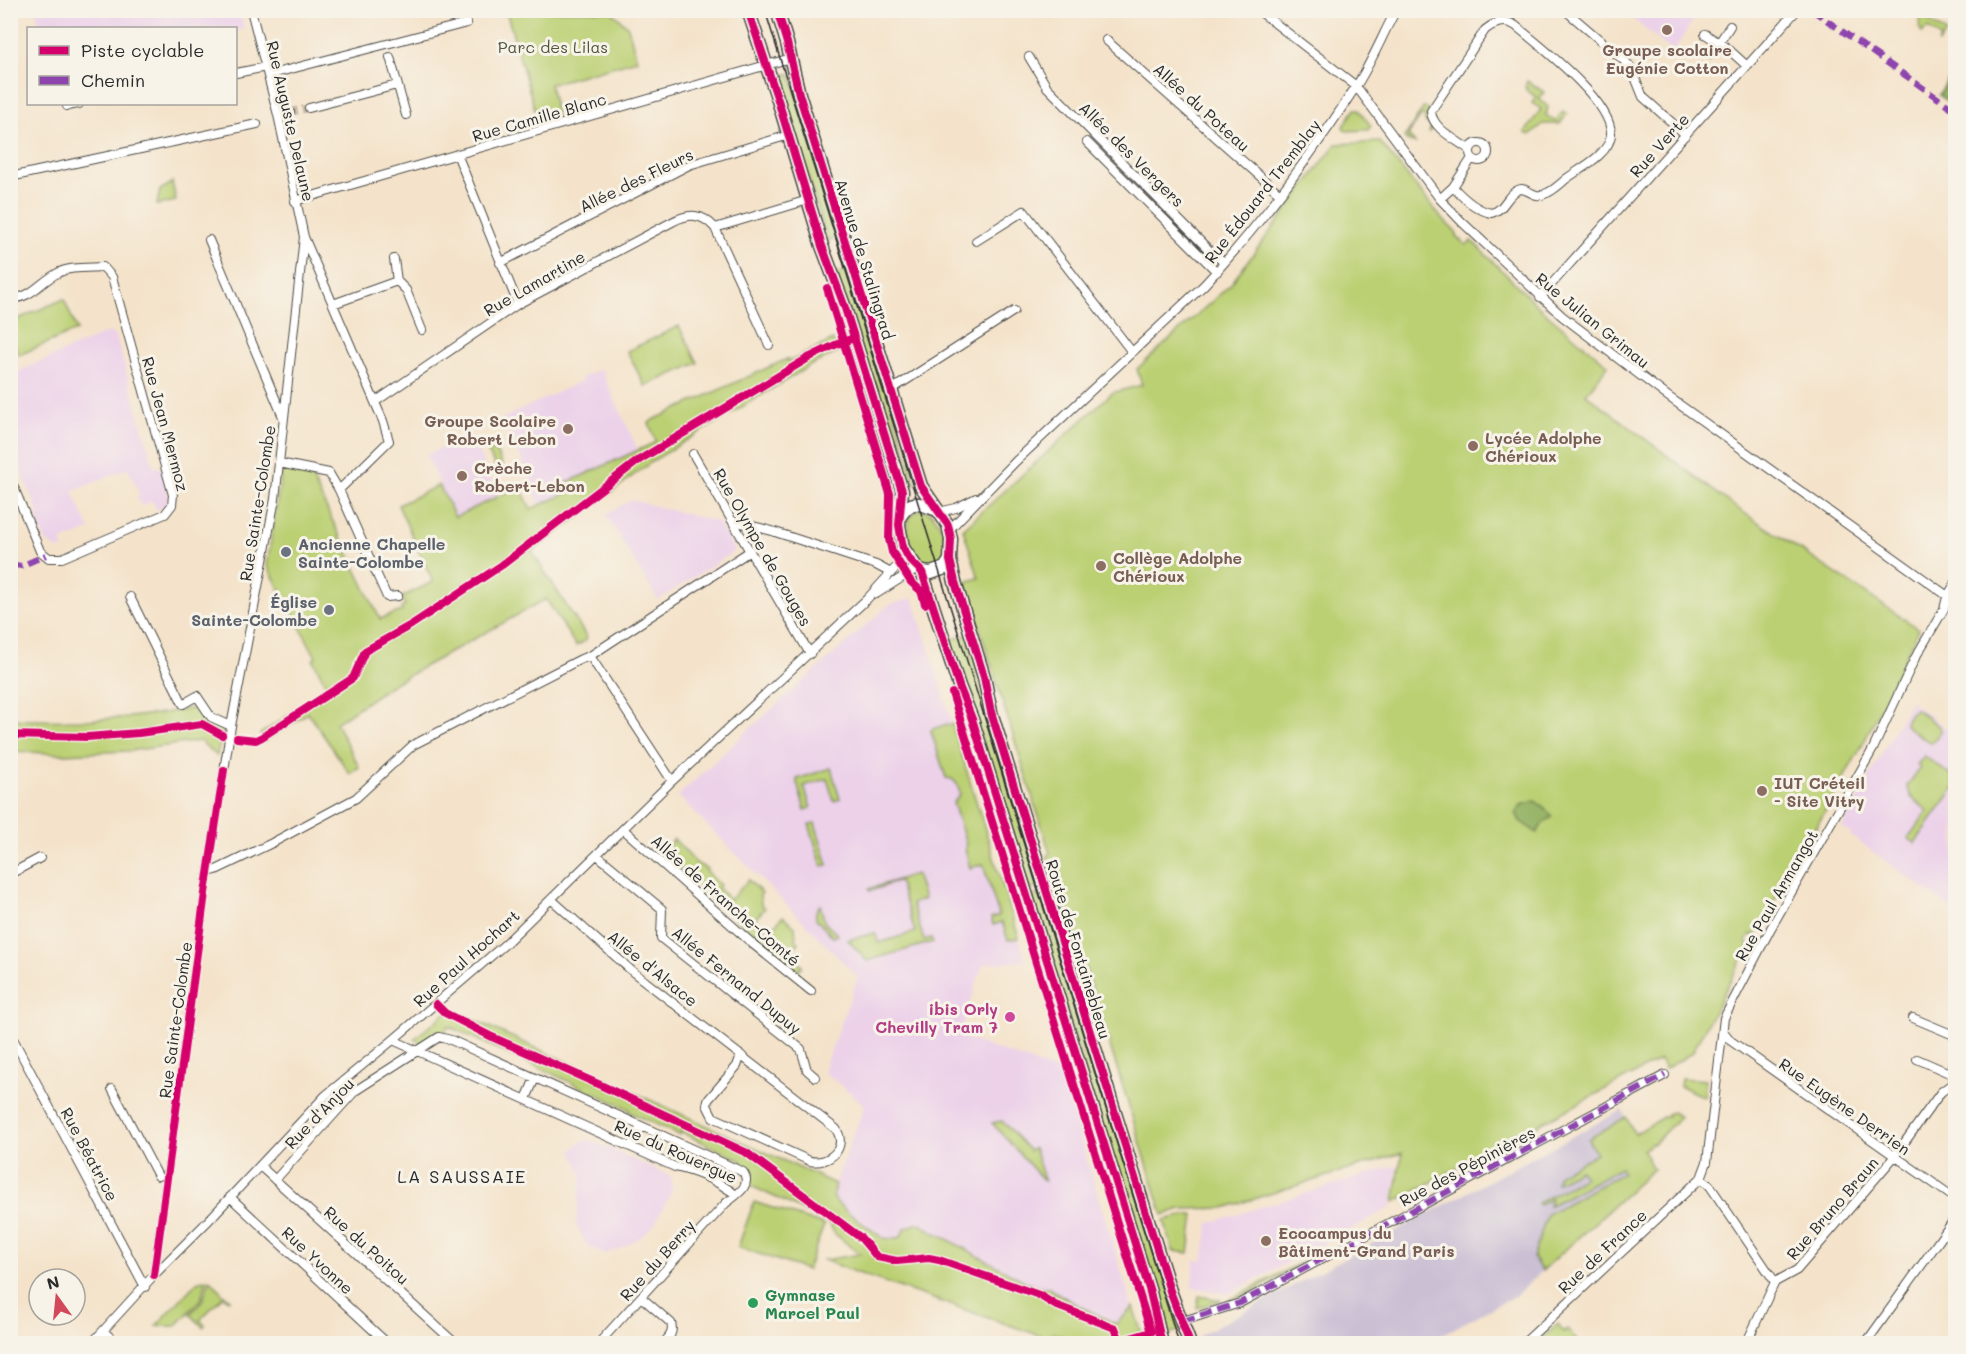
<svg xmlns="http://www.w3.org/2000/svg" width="1966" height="1354" font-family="Mali,sans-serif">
	<rect width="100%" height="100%" fill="#f7f3e8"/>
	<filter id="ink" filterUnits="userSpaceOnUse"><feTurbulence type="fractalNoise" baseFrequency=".0167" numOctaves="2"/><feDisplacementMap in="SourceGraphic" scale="12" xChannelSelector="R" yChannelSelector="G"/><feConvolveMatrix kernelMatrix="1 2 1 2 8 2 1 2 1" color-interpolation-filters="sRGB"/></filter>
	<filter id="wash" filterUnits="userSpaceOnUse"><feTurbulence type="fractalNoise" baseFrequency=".008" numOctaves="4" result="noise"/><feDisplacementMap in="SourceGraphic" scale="24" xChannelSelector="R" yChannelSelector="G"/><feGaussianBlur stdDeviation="1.35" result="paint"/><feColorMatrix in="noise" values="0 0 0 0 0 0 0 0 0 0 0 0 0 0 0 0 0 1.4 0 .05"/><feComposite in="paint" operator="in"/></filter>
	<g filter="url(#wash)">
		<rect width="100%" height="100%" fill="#f4e3ca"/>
		<path fill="#ecd1e9" d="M36 11H239L245 29 236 31V28H39Z
			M1623 11H1699L1673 52Z
			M108 332 116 336 154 468 161 467 168 493 167 502 162 508 157 510 152 501 141 506 137 497 140 495 128 468 78 489 73 492 90 530 61 541 64 549H58L46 542 36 519 39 514 11 448 10 375Z
			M601 369 638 450 564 484 567 493 540 505 529 482 531 480 503 418 582 381 581 378Z
			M470 435 499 496 455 517 426 455Z
			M631 500 718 522 735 551 658 600 606 515Z
			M913 598 1026 961 983 964 959 1036 1060 1072 1132 1306 1116 1323 1077 1305 1048 1288H1035L918 1223 904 1229 901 1237 890 1239 883 1238 840 1206 834 1199 833 1194 835 1184 865 1105 823 1071 858 977 678 796 745 733 889 605Z
			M1910 701 1955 735V911L1851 836 1850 833 1842 828Z
			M590 1140 670 1176 672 1181 671 1193 654 1225 641 1237 620 1249 604 1254 588 1246 576 1225 582 1174 572 1151 581 1142Z
			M1398 1165 1392 1207 1229 1294 1191 1287 1195 1260 1203 1261 1209 1223Z"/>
		<path fill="#cbbfd4" d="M1622 1110 1653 1169 1516 1295 1427 1343 1202 1344 1199 1336Z"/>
		<path fill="#bbd073" stroke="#737e4f" stroke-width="1.5" d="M491 11H611L628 27 637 60 550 84 557 119 539 124 507 14 491 16Z
			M1926 11H1934L1928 20 1946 33 1938 44 1940 37 1927 28 1922 33 1919 27 1921 17Z
			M790 73 839 237 828 241 783 96 776 78Z
			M1527 81 1544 92 1539 99 1548 107 1546 115 1556 122 1563 111 1567 114 1560 124H1543L1530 135 1525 133 1541 109 1532 103 1536 97 1526 90 1527 88 1525 87Z
			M1424 107 1428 109V119L1434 127 1429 133 1431 127 1428 123 1425 122V116H1421L1409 133V137L1415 143 1409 142 1405 137Z
			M1355 109H1358L1371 126 1368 130 1346 131 1343 127Z
			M1380 142 1439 215 1457 234 1456 236 1466 245 1472 241 1541 309 1608 365 1586 394 1734 506 1919 629 1863 744 1754 937 1751 934 1746 942 1750 944 1692 1053 1665 1069 1660 1060 1394 1202 1402 1153 1224 1208 1181 1209 1163 1215 1064 899H1061L1047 855 1050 853 965 582 979 578 963 529 1112 393 1142 385 1137 369 1230 285 1336 144Z
			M172 182 176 201 157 205 160 190 169 185Z
			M849 269 916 484 905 487 836 274Z
			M64 299 77 330 19 355 11 337V322Z
			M679 326 698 363 645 386 627 351Z
			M833 340 839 352 811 365 654 460 532 552 586 636 585 641 576 646 546 599 393 684 336 723 359 767 350 774 308 713 264 741 260 734 329 690 313 660 316 657 267 565 282 470 309 472 380 619 402 611 401 608 405 605 402 597 433 582 398 505 439 485 455 517 520 486 531 509 567 493 564 484 656 442 649 423 653 420 787 359 789 362Z
			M495 449 504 469 498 472 488 452Z
			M922 509C926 511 931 512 934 516 944 526 954 558 936 565 913 574 893 514 922 509Z
			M967 635 1041 887 1030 890 949 640Z
			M200 707C206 718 211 724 223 729L217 756 200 741 129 751 63 754 11 751 10 719C75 723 137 719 200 707Z
			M1916 709 1940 727 1941 731 1933 742 1930 743 1905 725C1905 720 1910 711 1916 709Z
			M947 724 948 725 952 724 1019 938 1008 940 1002 922 993 925 991 918 999 916 983 864 970 868 965 848 966 843 953 803 960 794 957 784 952 779 946 778 931 731 932 729Z
			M1924 756 1955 778V787L1915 843 1908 838 1928 811 1911 797 1907 786 1920 768 1917 765Z
			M831 768 840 799 834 801 827 779 804 786 811 808 805 810 797 783V779Z
			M815 823 828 865 822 866 809 824Z
			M674 839 696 863 707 869 706 871 720 885 718 888 730 900 748 880 762 893 760 895 761 904 765 908 755 919 767 931 773 928 783 916 795 927 796 939 799 943 789 953 802 966 795 973 662 852Z
			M916 874 924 899 912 904 924 940 931 938 933 942 867 961 848 940 875 933 879 943 915 932 899 881 870 891 869 889Z
			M1043 893 1182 1330 1164 1335 1032 896Z
			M820 905 825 923 838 935 833 937 816 919V911Z
			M449 1010 483 1024 835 1184C834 1188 832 1194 834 1198 838 1208 872 1230 883 1238L890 1239 901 1237 904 1229 918 1223 1035 1287H1047L1077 1305 1116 1324 1133 1307 1145 1343H1084L1052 1333 1047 1338 852 1271 824 1260 860 1254 835 1234 828 1222 751 1186 748 1175 740 1166 742 1161 681 1132 679 1135 629 1112V1109L448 1026 445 1033H437L422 1043 414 1039Z
			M1681 1078 1706 1080 1704 1097 1680 1086Z
			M1672 1112 1680 1117 1653 1144 1652 1143 1643 1150 1653 1169 1542 1271 1533 1258 1547 1214 1623 1173 1620 1168 1549 1206 1551 1199 1539 1205 1538 1203 1585 1177 1580 1170 1556 1183 1559 1174 1596 1154 1588 1139 1626 1117 1635 1134 1663 1117 1668 1116 1667 1114Z
			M1002 1121 1030 1151 1034 1148 1045 1182 992 1123Z
			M754 1202 824 1225 807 1270 738 1247Z
			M1185 1215H1194L1189 1253 1173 1251 1164 1220Z
			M1308 1259 1309 1261 1239 1299 1228 1303 1229 1300Z
			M207 1279 201 1299 176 1326H156L197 1282Z
			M210 1279 223 1294 230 1299 229 1300 223 1296 200 1320 205 1325 203 1327 190 1314 203 1300Z
			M1199 1296 1221 1300 1197 1308Z
			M1558 1324 1564 1332 1567 1329 1580 1343H1537Z"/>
		<path fill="#94b265" stroke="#606e48" stroke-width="1.5" d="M1955 73V107L1939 95 1946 83Z
			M1535 801 1544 807 1552 817 1543 823 1537 833 1520 821 1516 813 1521 805Z"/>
	</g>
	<g filter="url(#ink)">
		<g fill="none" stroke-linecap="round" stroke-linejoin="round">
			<path stroke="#ccbeaa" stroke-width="8" stroke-dasharray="8 4" stroke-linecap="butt" d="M290 112 309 108"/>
			<g stroke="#494743" stroke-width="10">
				<path id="street" d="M251 10 278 115 304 237 383 421 389 441 339 490
					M1258 10 1356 86 1440 199 1462 222 1562 316 1666 395 1956 602
					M1565 10 1629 65 1633 72 1643 97 1686 135
					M1705 34 1726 47 1747 66
					M1106 40 1280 194
					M1712 54 1730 26
					M390 57 406 115
					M1029 57 1047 87 1211 252 1224 262
					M236 73 266 67
					M268 75 467 23
					M67 106 79 104
					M309 108 397 85
					M278 115 290 112
					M1087 142 1217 272
					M1470 152a9 9 0 1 1 18 0a9 9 0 1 1-18 0Z
					M457 154 518 304
					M10 177 257 124
					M1453 187C1463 198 1476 210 1491 213 1505 210 1506 195 1518 190 1527 185 1533 201 1547 193 1554 190 1560 184 1566 179 1579 169 1609 155 1611 135 1613 102 1540 46 1516 26 1506 19 1495 22 1485 30L1431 111C1432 129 1457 140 1470 150
					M1440 199 1453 187 1472 158
					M295 201 791 58
					M715 228 808 200
					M209 240 283 417
					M976 241 1024 211 1132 352
					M394 259 397 281 406 290 422 330
					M500 263 689 165 789 135
					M1540 297 1797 10
					M10 299C33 297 38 284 56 274 69 266 89 268 103 267L112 277 173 495 172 505 165 514 62 558H49L40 551 10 478
					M333 304 397 281
					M891 390 1014 311
					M375 402 518 304 672 222C689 213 702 213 715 228L769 345
					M693 454 810 654
					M279 463 329 473 339 490 387 597 398 596
					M939 512 956 508 976 498
					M733 521 772 531 876 565 891 573
					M949 530 1016 461 1204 285C1260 225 1310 157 1355 88 1371 64 1382 36 1396 10
					M876 594 917 568
					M130 597 183 704 197 696 211 717 231 726
					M590 656 750 551
					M623 829 754 945 811 991
					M597 855 662 909 661 938 801 1049 807 1070 815 1077
					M209 872 216 870 272 843 356 798 413 745 581 659 590 656 672 781
					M10 874 40 858
					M551 899 633 972 836 1129C848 1147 830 1165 810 1161L713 1117 707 1105 708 1100 737 1066 741 1055
					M1913 1018 1956 1036
					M1723 1031 1731 1041 1956 1199
					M10 1033 145 1287
					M393 1040 675 1167C696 1171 720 1182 736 1195
					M1917 1059 1956 1076
					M1949 1073 1956 1059
					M112 1089 158 1176
					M526 1099 535 1078
					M631 1147 641 1126
					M260 1166 456 1344
					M1701 1178 1710 1186 1775 1282
					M275 1180 355 1091 439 1037 451 1040 743 1172C753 1186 736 1195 726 1203L598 1344
					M230 1197 388 1344
					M154 1274 206 885 231 726 275 499 304 237
					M641 1297 671 1323C674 1333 669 1337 663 1344
					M1183 1321 1240 1303 1665 1075
					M103 1331 118 1344
					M91 1344 154 1275 207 1222 326 1095 393 1040 504 945 672 781 867 599 899 564 906 554
					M1523 1344 1701 1178 1707 1162 1724 1018 1771 928 1873 749 1915 658 1944 609 1947 597 1956 582
					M1746 1344 1775 1282 1797 1270 1894 1157 1941 1092 1956 1081
					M1865 1344 1956 1217"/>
			</g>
			<g stroke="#494743" stroke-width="15">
				<path id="primary" d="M748 10 778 100 822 246 844 305 902 491 899 525 903 548 917 568 922 572 931 573 945 568 950 560 951 539 948 525 921 486 799 94 787 43 777 10
					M901 515C912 499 919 503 934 509
					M950 560 955 582 984 677 991 712 1170 1291 1190 1344
					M922 572 959 686 972 719 1150 1292 1162 1344"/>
			</g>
			<use href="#street" stroke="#fff" stroke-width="8"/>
			<use href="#primary" stroke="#fff" stroke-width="12"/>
			<path stroke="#2b2b2b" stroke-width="1.5" d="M765 10 1179 1344"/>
			<path stroke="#8e44ad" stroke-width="6" stroke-dasharray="12 6" stroke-linecap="butt" d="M1812 10 1956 111
				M10 564 21 566 46 555
				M1183 1321 1240 1303 1665 1075"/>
			<g stroke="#f7f3e8" stroke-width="11">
				<path id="cycleway" d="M748 10 778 100 822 246 844 305 902 491 899 525 903 548 910 560 922 572 959 686 972 719 1150 1292 1162 1344
					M777 10 787 43 799 94 921 486 948 525 951 539 950 560 955 582 984 677 991 712 1170 1291 1190 1344
					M827 288 890 494 889 539 892 552 911 582 921 591 925 604
					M952 693 1151 1332
					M10 735 87 737 139 733 202 724 222 735
					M237 738 256 740 262 737 353 678 365 651 411 625 502 565 639 460 810 357 835 345 851 339
					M436 1004 445 1013 492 1037 598 1084 747 1153 861 1238 877 1257 897 1261 929 1258 939 1260 1039 1295 1055 1305 1115 1328 1120 1341 1151 1332
					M154 1275 205 893 224 770"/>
			</g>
			<use href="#cycleway" stroke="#d6006c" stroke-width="8"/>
		</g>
	</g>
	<g fill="#8d6e63" stroke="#f7f3e8" stroke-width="2">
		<circle cx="1667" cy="30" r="6"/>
		<circle cx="568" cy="429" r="6"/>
		<circle cx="1473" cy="446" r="6"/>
		<circle cx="462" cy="476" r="6"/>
		<circle cx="1101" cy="566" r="6"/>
		<circle cx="1762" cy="791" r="6"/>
		<circle cx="1266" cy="1241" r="6"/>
	</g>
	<g fill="#6b7280" stroke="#f7f3e8" stroke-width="2">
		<circle cx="286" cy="552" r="6"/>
		<circle cx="329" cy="610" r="6"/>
	</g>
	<circle fill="#d1479c" stroke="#f7f3e8" stroke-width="2" cx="1010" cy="1017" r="6"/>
	<circle fill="#2e9e5b" stroke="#f7f3e8" stroke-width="2" cx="753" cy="1303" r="6"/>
	<g text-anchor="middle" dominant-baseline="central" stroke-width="6" stroke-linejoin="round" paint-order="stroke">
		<g font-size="16" fill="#4f543d" stroke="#f7f3e8">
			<text x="553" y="46">Parc des Lilas</text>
		</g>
		<g font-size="16" font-weight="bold" fill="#785e54" stroke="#f7f3e8" text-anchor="start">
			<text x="1667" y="49" text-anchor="middle">Groupe scolaire<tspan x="1667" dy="18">Eugénie Cotton</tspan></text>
			<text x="556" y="420" text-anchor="end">Groupe Scolaire<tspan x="556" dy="18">Robert Lebon</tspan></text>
			<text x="1485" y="437">Lycée Adolphe<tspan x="1485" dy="18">Chérioux</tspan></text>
			<text x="474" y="467">Crèche<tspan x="474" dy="18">Robert-Lebon</tspan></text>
			<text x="1113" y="557">Collège Adolphe<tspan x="1113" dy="18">Chérioux</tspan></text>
			<text x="1774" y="782">IUT Créteil<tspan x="1774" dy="18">- Site Vitry</tspan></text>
			<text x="1278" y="1232">Ecocampus du<tspan x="1278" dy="18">Bâtiment-Grand Paris</tspan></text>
		</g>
		<g font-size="16" fill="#2b2b2b" stroke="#f7f3e8">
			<text transform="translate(1202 107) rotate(42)">Allée du Poteau</text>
			<text transform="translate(539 117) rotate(-16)">Rue Camille Blanc</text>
			<text transform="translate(291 121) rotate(77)">Rue Auguste Delaune</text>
			<text transform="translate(1659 145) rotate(-48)">Rue Verte</text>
			<text transform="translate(1132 154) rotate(45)">Allée des Vergers</text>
			<text transform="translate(636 180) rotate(-26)">Allée des Fleurs</text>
			<text transform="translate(1262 191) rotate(-52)">Rue Édouard Tremblay</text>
			<text transform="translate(865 259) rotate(73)">Avenue de Stalingrad</text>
			<text transform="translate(534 283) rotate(-30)">Rue Lamartine</text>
			<text transform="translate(1593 320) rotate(39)">Rue Julian Grimau</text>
			<text transform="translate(166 424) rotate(75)">Rue Jean Mermoz</text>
			<text transform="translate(257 503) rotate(-81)">Rue Sainte-Colombe</text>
			<text transform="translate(763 547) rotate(60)">Rue Olympe de Gouges</text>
			<text transform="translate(1776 895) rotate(-60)">Rue Paul Armangot</text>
			<text transform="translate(726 900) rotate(41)">Allée de Franche-Comté</text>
			<text transform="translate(1079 949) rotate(73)">Route de Fontainebleau</text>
			<text transform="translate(466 958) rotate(-42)">Rue Paul Hochart</text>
			<text transform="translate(653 968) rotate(39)">Allée d'Alsace</text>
			<text transform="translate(737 980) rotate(39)">Allée Fernand Dupuy</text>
			<text transform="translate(175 1020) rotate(-82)">Rue Sainte-Colombe</text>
			<text transform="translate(1845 1106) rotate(35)">Rue Eugène Derrien</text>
			<text transform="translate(319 1113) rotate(-46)">Rue d'Anjou</text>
			<text transform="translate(676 1151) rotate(24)">Rue du Rouergue</text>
			<text transform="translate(90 1154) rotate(62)">Rue Béatrice</text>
			<text transform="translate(1467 1166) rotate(-28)">Rue des Pépinières</text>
			<text transform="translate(1832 1208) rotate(-49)">Rue Bruno Braun</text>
			<text transform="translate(367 1245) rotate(42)">Rue du Poitou</text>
			<text transform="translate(1602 1251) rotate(-43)">Rue de France</text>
			<text transform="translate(318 1260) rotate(43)">Rue Yvonne</text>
			<text transform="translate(657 1260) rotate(-48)">Rue du Berry</text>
		</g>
		<g font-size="16" font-weight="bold" fill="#5b616d" stroke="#f7f3e8" text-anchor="start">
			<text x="298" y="543">Ancienne Chapelle<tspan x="298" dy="18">Sainte-Colombe</tspan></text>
			<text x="317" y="601" text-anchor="end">Église<tspan x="317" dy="18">Sainte-Colombe</tspan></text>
		</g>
		<g font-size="16" font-weight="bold" fill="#b23c85" stroke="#f7f3e8" text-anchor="end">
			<text x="998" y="1008">ibis Orly<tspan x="998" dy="18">Chevilly Tram 7</tspan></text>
		</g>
		<g font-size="16" font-weight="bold" fill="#27864d" stroke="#f7f3e8" text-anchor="start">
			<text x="765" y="1294">Gymnase<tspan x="765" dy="18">Marcel Paul</tspan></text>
		</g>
		<g font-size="18" letter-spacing="1.5" fill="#2b2b2b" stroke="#f7f3e8">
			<text x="462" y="1176">LA SAUSSAIE</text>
		</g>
	</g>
	<rect width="1966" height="1354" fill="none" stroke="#f7f3e8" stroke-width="36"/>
	<rect x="27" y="27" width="210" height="78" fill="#f7f3e8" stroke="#a5a39c" stroke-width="1.5"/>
	<rect x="39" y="46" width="30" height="9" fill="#d6006c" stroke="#a5a39c" stroke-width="1.5"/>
	<text x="81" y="57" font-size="18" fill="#2b2b2b">Piste cyclable</text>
	<rect x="39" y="76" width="30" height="9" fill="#8e44ad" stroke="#a5a39c" stroke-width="1.5"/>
	<text x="81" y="87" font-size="18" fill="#2b2b2b">Chemin</text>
	<g transform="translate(57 1297) rotate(345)"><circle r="28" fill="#f7f3e8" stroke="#a5a39c" stroke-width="1.5"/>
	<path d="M0-4.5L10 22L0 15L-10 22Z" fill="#d1495b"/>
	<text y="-9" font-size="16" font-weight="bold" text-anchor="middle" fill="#2b2b2b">N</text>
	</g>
</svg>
